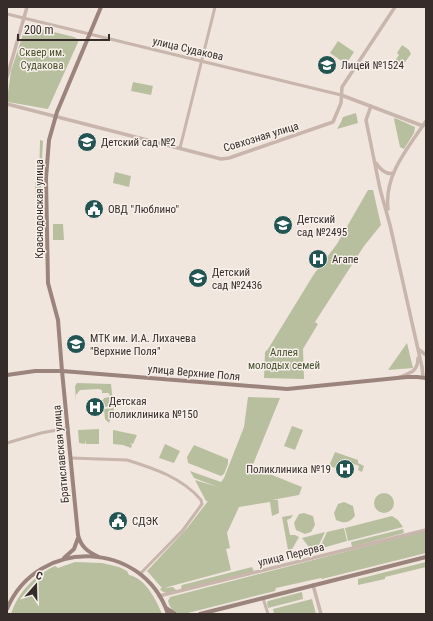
<svg xmlns="http://www.w3.org/2000/svg" width="433" height="621" font-family="'Roboto Condensed',sans-serif">
	<rect width="100%" height="100%" fill="#f1e6de"/>
	<path fill="#b7bf9f" d="M26 25 74 37 79 40 48 109 8 102 7 100 11 71Z
		M338 41 354 52 346 64 330 53Z
		M402 45 409 50 411 54 399 70 392 65 399 55 397 53Z
		M133 82 153 86 151 95 131 91Z
		M356 113 358 123 337 129 341 122 343 117Z
		M395 118 415 127 414 133 404 149 400 147 394 119Z
		M40 140 43 141 41 179 42 217H37L35 182 39 181Z
		M115 172 131 176 129 187 113 183Z
		M368 190H373L381 225 364 246 315 322 318 324 303 349 304 379 264 378 265 352 268 349 314 274 337 244Z
		M53 224H63L64 240H53Z
		M407 343 413 368 388 370Z
		M77 383 111 384 114 411 109 423 105 419 104 409 113 408 112 402H109V406L105 407 103 400 104 398 110 397 109 393H102V390L98 389 80 390 76 395V402L75 386Z
		M248 397 280 398 252 467 302 487 299 495 272 500H278L279 513 272 516 270 502 239 507 227 533 230 548 226 549 231 570 164 588 173 587 177 591C170 592 164 595 160 589L162 588 147 571 188 527 208 501H206L195 480 218 487 194 478 190 471 221 482 224 478 244 427Z
		M292 426 303 430 295 450 284 446Z
		M99 429V444H86V440L85 444 79 443 78 430Z
		M113 430 137 435 133 444 130 443 132 445 131 448 123 445 113 444Z
		M165 444 180 451 174 463 159 458Z
		M194 445 228 459V464L224 474 221 476 188 463 187 457Z
		M335 452 358 460V463L364 466 362 472 358 470 359 466 343 460 339 469 329 466Z
		M374 503a10 10 0 1 1 20 0a10 10 0 1 1-20 0Z
		M344 502 353 506 355 516C349 523 345 524 336 520L334 513 338 504Z
		M304 513 313 516 315 525 311 532 305 534 296 530 294 523 299 514Z
		M293 515 291 518 287 520 290 535H295L299 537 291 551 288 550 282 517Z
		M392 516 398 520 403 527 348 541 345 528Z
		M344 528 347 541 319 549 327 532Z
		M403 529 404 533 352 547 351 542Z
		M426 531V553L322 579 321 578 276 588 275 591 184 614C174 614 171 610 168 601L170 597Z
		M325 532 317 549 311 550 302 538Z
		M75 562 102 563 119 567 127 571 129 575C145 578 156 599 162 614H11C18 592 35 575 55 566L58 568Z
		M426 562V567L385 577V579L358 585V579Z
		M252 567 254 572 182 590 181 587 182 585Z
		M302 592 303 599 268 608 267 603 268 601Z
		M312 599 316 614H274L273 609Z"/>
	<g fill="none" stroke-linecap="round" stroke-linejoin="round">
		<path stroke="#c8b5ab" stroke-width="3" d="M7 14 341 95
			M180 148 215 7
			M7 443 41 433 68 428
			M71 458 127 460C153 468 183 478 201 500L202 504 183 530 140 574
			M263 598 268 614"/>
		<path stroke="#c8b5ab" stroke-width="3.5" d="M7 77 27 7
			M341 95 423 126
			M7 104 221 159 229 158 333 122 341 103 342 87 395 7
			M371 106 366 120 380 189 390 225 422 367 423 377
			M376 163C380 169 386 175 393 173
			M388 209C384 175 408 148 426 121
			M418 349 426 355
			M400 377C411 373 418 371 418 358
			M313 585 321 614
			M159 596 426 530"/>
		<path stroke="#9b847c" stroke-width="4" d="M7 375 35 371H62L287 389 407 377H417L426 378
			M99 557C88 552 81 547 78 535L62 371 58 320 48 283 46 178 49 140 57 112 101 7
			M64 558 74 549 78 538
			M166 608 175 614
			M7 609C37 537 143 539 168 614
			M200 614 426 557"/>
	</g>
	<defs>
		<g id="school-disc" transform="scale(1)"><circle r="9.5" fill="#225452" stroke="#f8f0ea"/><path d="M0-5L7-2L0 1L-7-2ZM-4 1L0 2.5L4 1V4Q0 6-4 4Z" fill="#fff"/></g>
		<g id="civic-disc" transform="scale(1)"><circle r="9.5" fill="#225452" stroke="#f8f0ea"/><path d="M-.6-6.5H3V-4.5H.6V-3L4-1V1h2V6H-6V1h2V-1L-.6-3ZM-1.2 2.5V6h2.4V2.5Z" fill="#fff"/></g>
		<g id="hospital-disc" transform="scale(1)"><circle r="9.5" fill="#225452" stroke="#f8f0ea"/><path d="M-5-5h3v3.5h4V-5h3V5h-3V1.5h-4V5h-3Z" fill="#fff"/></g>
		<g id="university-disc" transform="scale(1)"><circle r="9.5" fill="#225452" stroke="#f8f0ea"/><path d="M0-5L7-2L0 1L-7-2ZM-4 1L0 2.5L4 1V4Q0 6-4 4Z" fill="#fff"/></g>
	</defs>
	<g fill-rule="evenodd">
		<use href="#school-disc" x="327" y="65"/>
		<use href="#school-disc" x="87" y="142"/>
		<use href="#civic-disc" x="94" y="209"/>
		<use href="#school-disc" x="283" y="225"/>
		<use href="#hospital-disc" x="318" y="259"/>
		<use href="#school-disc" x="198" y="278"/>
		<use href="#university-disc" x="76" y="344"/>
		<use href="#hospital-disc" x="95" y="407"/>
		<use href="#hospital-disc" x="345" y="469"/>
		<use href="#civic-disc" x="118" y="521"/>
	</g>
	<g text-anchor="middle" dominant-baseline="central" stroke-width="3" stroke-linejoin="round" paint-order="stroke">
		<g font-size="11" fill="#362c2a" stroke="#f8f0ea">
			<text transform="translate(188 49) rotate(13)">улица Судакова</text>
			<text transform="translate(261 137) rotate(-17)">Совхозная улица</text>
			<text transform="translate(39 209) rotate(-90)">Краснодонская улица</text>
			<text transform="translate(194 373) rotate(5)">улица Верхние Поля</text>
			<text transform="translate(61 454) rotate(-95)">Братиславская улица</text>
			<text transform="translate(291 555) rotate(-14)">улица Перерва</text>
		</g>
		<g font-size="11" fill="#49522f" stroke="#f8f0ea">
			<text x="42" y="52">Сквер им.<tspan x="42" dy="13">Судакова</tspan></text>
			<text x="284" y="352">Аллея<tspan x="284" dy="13">молодых семей</tspan></text>
		</g>
		<g font-size="11" fill="#362c2a" stroke="#f8f0ea" text-anchor="start">
			<text x="341" y="65">Лицей №1524</text>
			<text x="101" y="142">Детский сад №2</text>
			<text x="108" y="209">ОВД "Люблино"</text>
			<text x="297" y="219">Детский<tspan x="297" dy="13">сад №2495</tspan></text>
			<text x="332" y="259">Агапе</text>
			<text x="212" y="272">Детский<tspan x="212" dy="13">сад №2436</tspan></text>
			<text x="90" y="338">МТК им. И.А. Лихачева<tspan x="90" dy="13">"Верхние Поля"</tspan></text>
			<text x="109" y="401">Детская<tspan x="109" dy="13">поликлиника №150</tspan></text>
			<text x="331" y="469" text-anchor="end">Поликлиника №19</text>
			<text x="132" y="521">СДЭК</text>
		</g>
	</g>
	<rect width="433" height="621" fill="none" stroke="#362c2a" stroke-width="16"/>
	<g transform="translate(36 585) rotate(20)" stroke="#f8f0ea" stroke-width="3" paint-order="stroke">
	<path d="M0-3L7 15L0 10L-7 15Z" fill="#362c2a"/>
	<text y="-6" font-size="11" font-weight="bold" text-anchor="middle" fill="#362c2a">С</text>
	</g>
	<path d="M18 34v6h91v-6" fill="none" stroke="#362c2a" stroke-width="2"/>
	<text x="24" y="34" font-size="12" fill="#362c2a" stroke="#f8f0ea" stroke-width="3" paint-order="stroke">200 m</text>
</svg>
